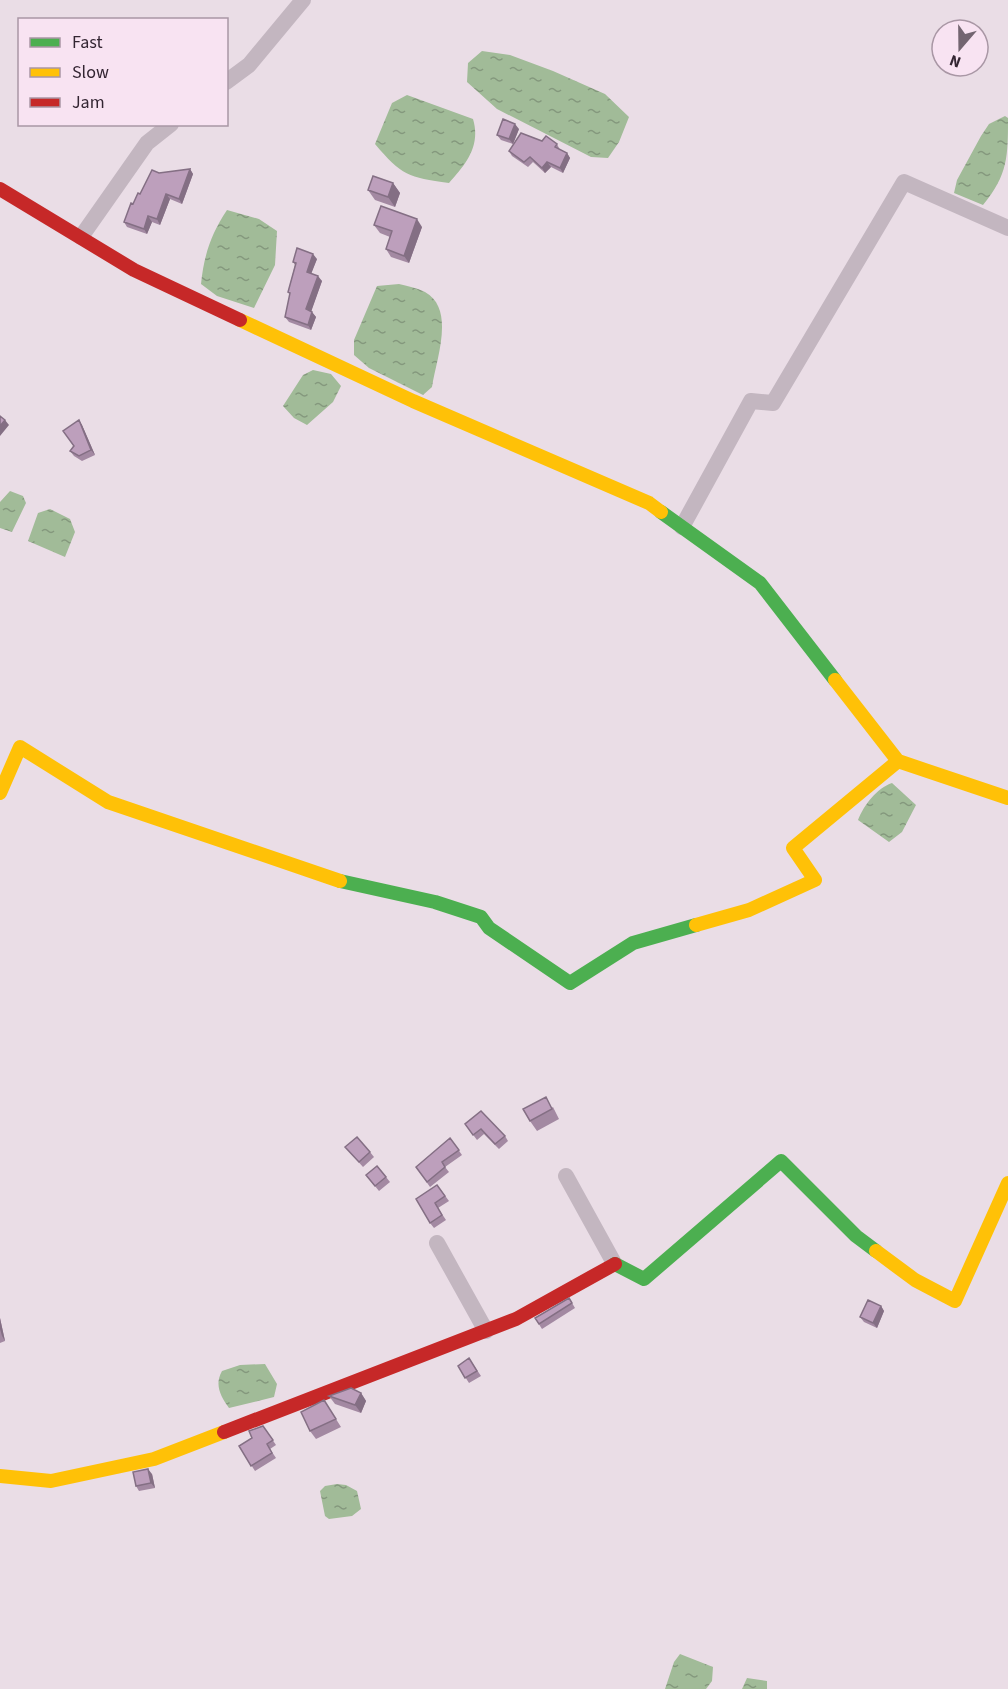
<svg xmlns="http://www.w3.org/2000/svg" width="1008" height="1689" font-family="'Source Sans 3',sans-serif">
	<defs>
		<pattern id="water-ripples" width="26" height="14" patternUnits="userSpaceOnUse" patternTransform="scale(1.5)"><rect width="26" height="14" fill="#a1bb98"/><path d="M2 4q2-2 4 0t4 0M15 11q2-2 4 0t4 0" fill="none" stroke="#84987d"/></pattern>
	</defs>
	<rect width="100%" height="100%" fill="#eadde6"/>
	<path fill="url(#water-ripples)" d="M482 51 510 55 553 71 605 94 629 117 619 142 608 158 591 157 497 109 467 82 468 63Z
		M407 95 473 119C481 146 466 164 449 183 408 177 402 176 375 144L392 103Z
		M1005 116 1008 118C1008 156 1008 175 983 205L954 193 957 180 981 136 989 124Z
		M227 210 259 219 277 231 275 265 254 308 217 296 201 284C204 255 211 234 227 210Z
		M399 284C407 286 417 288 425 292 456 309 436 360 432 387L423 395 369 368 354 355V340L377 286Z
		M313 370 331 374 341 386 333 402 307 425 294 418 283 406 303 375Z
		M10 491 23 496 26 503 12 532 0 528V502Z
		M50 509 70 519 75 532 65 557 28 541 38 513Z
		M892 783 916 805 902 832 889 842 858 820C864 805 877 788 892 783Z
		M265 1364 277 1384 274 1397 229 1408C221 1397 214 1385 222 1371L240 1365Z
		M337 1484 346 1485 357 1491 361 1509 352 1516 329 1519 325 1516 320 1491 325 1486Z
		M680 1654 713 1667 712 1681 706 1689H665L674 1662Z
		M747 1678 767 1681V1689H742Z"/>
	<g fill="none" stroke-linecap="round" stroke-linejoin="round">
		<path stroke="#c3b6c0" stroke-width="16" d="M226 82 249 65 303 0
			M81 237 147 143 171 124
			M682 527 751 401 773 403 904 182 1008 228
			M566 1176 614 1263
			M437 1243 486 1331"/>
		<path stroke="#4caf50" stroke-width="14" d="M661 512 760 583 835 680
			M340 881 435 902 481 917 489 928 570 983 633 943 696 925
			M615 1264 644 1279 781 1161 856 1236 876 1251"/>
		<path stroke="#ffc107" stroke-width="14" d="M240 320 413 401 649 503 661 512
			M835 680 898 761 1008 798
			M0 793 20 747 108 802 340 881
			M696 925 749 910 815 880 793 848 898 761
			M876 1251 915 1280 955 1301 1008 1183
			M0 1476 51 1481 154 1459 224 1432"/>
		<path stroke="#c62828" stroke-width="14" d="M0 189 134 270 240 320
			M224 1432 516 1319 615 1264"/>
	</g>
	<path fill="#a389a2" d="M519 129 513 144 501 140 497 135Z
		M542 141 557 144 560 150 567 153 570 158 563 173 551 167 545 173 533 162 528 167 512 156 509 151Z
		M190 169 193 174 182 204 170 199 160 225 152 222 147 234 127 227 124 222 133 204 140 194 159 173Z
		M393 183 400 193 395 207 375 200 368 190Z
		M374 225 422 227 409 263 391 257 386 249 390 237 380 233Z
		M317 259 311 273 322 281 311 311 316 317 311 330 289 322 285 317 290 295 288 292 295 265 293 262Z
		M79 420 82 425 95 455 82 461 74 456 70 451 73 446Z
		M553 1107 559 1119 537 1131 530 1121Z
		M465 1124 505 1136 508 1141 499 1149 484 1134 477 1140Z
		M450 1138 462 1155 445 1167 449 1172 430 1187 416 1167Z
		M345 1147 370 1152 374 1157 363 1167Z
		M366 1175 386 1177 390 1182 379 1191Z
		M437 1185 449 1201 438 1208 446 1220 434 1228 430 1223Z
		M569 1298 575 1308 542 1329 535 1318Z
		M881 1306 884 1311 877 1328 864 1322 860 1317Z
		M0 1318 5 1341 0 1343Z
		M469 1358 481 1376 469 1383 458 1366Z
		M361 1393 366 1401 361 1413 335 1404 329 1396Z
		M324 1400 341 1427 316 1439 310 1431Z
		M263 1426 276 1445 270 1449 276 1458 255 1471 239 1446 252 1438Z
		M152 1474 155 1488 139 1491 136 1486Z"/>
	<path fill="#846f84" d="M515 124 519 129 513 144 509 139Z
		M567 153 570 158 563 173 560 168Z
		M547 162 551 167 545 173 542 168Z
		M190 169 193 174 182 204 179 199Z
		M393 183 400 193 395 207 388 197Z
		M166 194 170 199 160 225 157 219Z
		M148 216 152 222 147 234 144 229Z
		M417 219 422 227 409 263 404 256Z
		M313 254 317 259 310 277 307 272Z
		M318 276 322 281 310 315 306 309Z
		M312 312 316 317 311 330 308 325Z
		M5 420 9 425 0 436V426Z
		M79 420 82 425 95 455 91 450Z
		M881 1306 884 1311 877 1328 873 1323Z
		M0 1318 5 1341 2 1336 0 1329Z
		M361 1393 366 1401 361 1413 355 1405Z
		M148 1469 152 1474 155 1488 151 1483Z"/>
	<path fill="#bd9fbc" stroke="#846f84" stroke-width="1.5" d="M503 119 515 124 509 139 497 135Z
		M521 133 542 141 546 136 557 144 555 147 567 153 560 168 547 162 542 168 530 157 524 162 509 151Z
		M190 169 179 199 166 194 157 219 148 216 144 229 124 222 131 203 133 204 138 193 140 194 152 170 159 173Z
		M373 176 393 183 388 197 368 190Z
		M381 206 417 219 404 256 386 249 392 231 374 225Z
		M297 248 313 254 307 272 318 276 306 309 312 312 308 325 285 317 290 293 288 292 296 263 293 262Z
		M0 416 5 420 0 426Z
		M79 420 91 450 79 456 70 451 74 446 63 431Z
		M546 1097 552 1109 530 1121 523 1109Z
		M481 1111 505 1136 495 1144 481 1129 473 1135 465 1124Z
		M357 1137 370 1152 359 1162 345 1147Z
		M450 1138 459 1150 442 1162 445 1167 427 1182 416 1167Z
		M377 1166 386 1177 375 1186 366 1175Z
		M437 1185 445 1196 435 1203 442 1215 430 1223 416 1199Z
		M569 1298 572 1303 539 1324 535 1318Z
		M868 1300 881 1306 873 1323 860 1317Z
		M469 1358 477 1371 465 1378 458 1366Z
		M351 1388 361 1393 355 1405 329 1396Z
		M324 1400 336 1419 310 1431 301 1412Z
		M263 1426 273 1440 267 1444 272 1453 251 1466 239 1446 252 1438 249 1431Z
		M148 1469 151 1483 136 1486 133 1472Z"/>
	<rect x="18" y="18" width="210" height="108" fill="#f8e3f2" stroke="#a997a5" stroke-width="1.5"/>
	<rect x="30" y="38" width="30" height="9" fill="#4caf50" stroke="#a997a5" stroke-width="1.5"/>
	<text x="72" y="48" font-size="18" fill="#332532">Fast</text>
	<rect x="30" y="68" width="30" height="9" fill="#ffc107" stroke="#a997a5" stroke-width="1.5"/>
	<text x="72" y="78" font-size="18" fill="#332532">Slow</text>
	<rect x="30" y="98" width="30" height="9" fill="#c62828" stroke="#a997a5" stroke-width="1.5"/>
	<text x="72" y="108" font-size="18" fill="#332532">Jam</text>
	<g transform="translate(960 48) rotate(200)"><circle r="28" fill="#f8e3f2" stroke="#a997a5" stroke-width="1.5"/>
	<path d="M0-4.5L10 22L0 15L-10 22Z" fill="#736571"/>
	<text y="-9" font-size="16" font-weight="bold" text-anchor="middle" fill="#332532">N</text>
	</g>
</svg>
